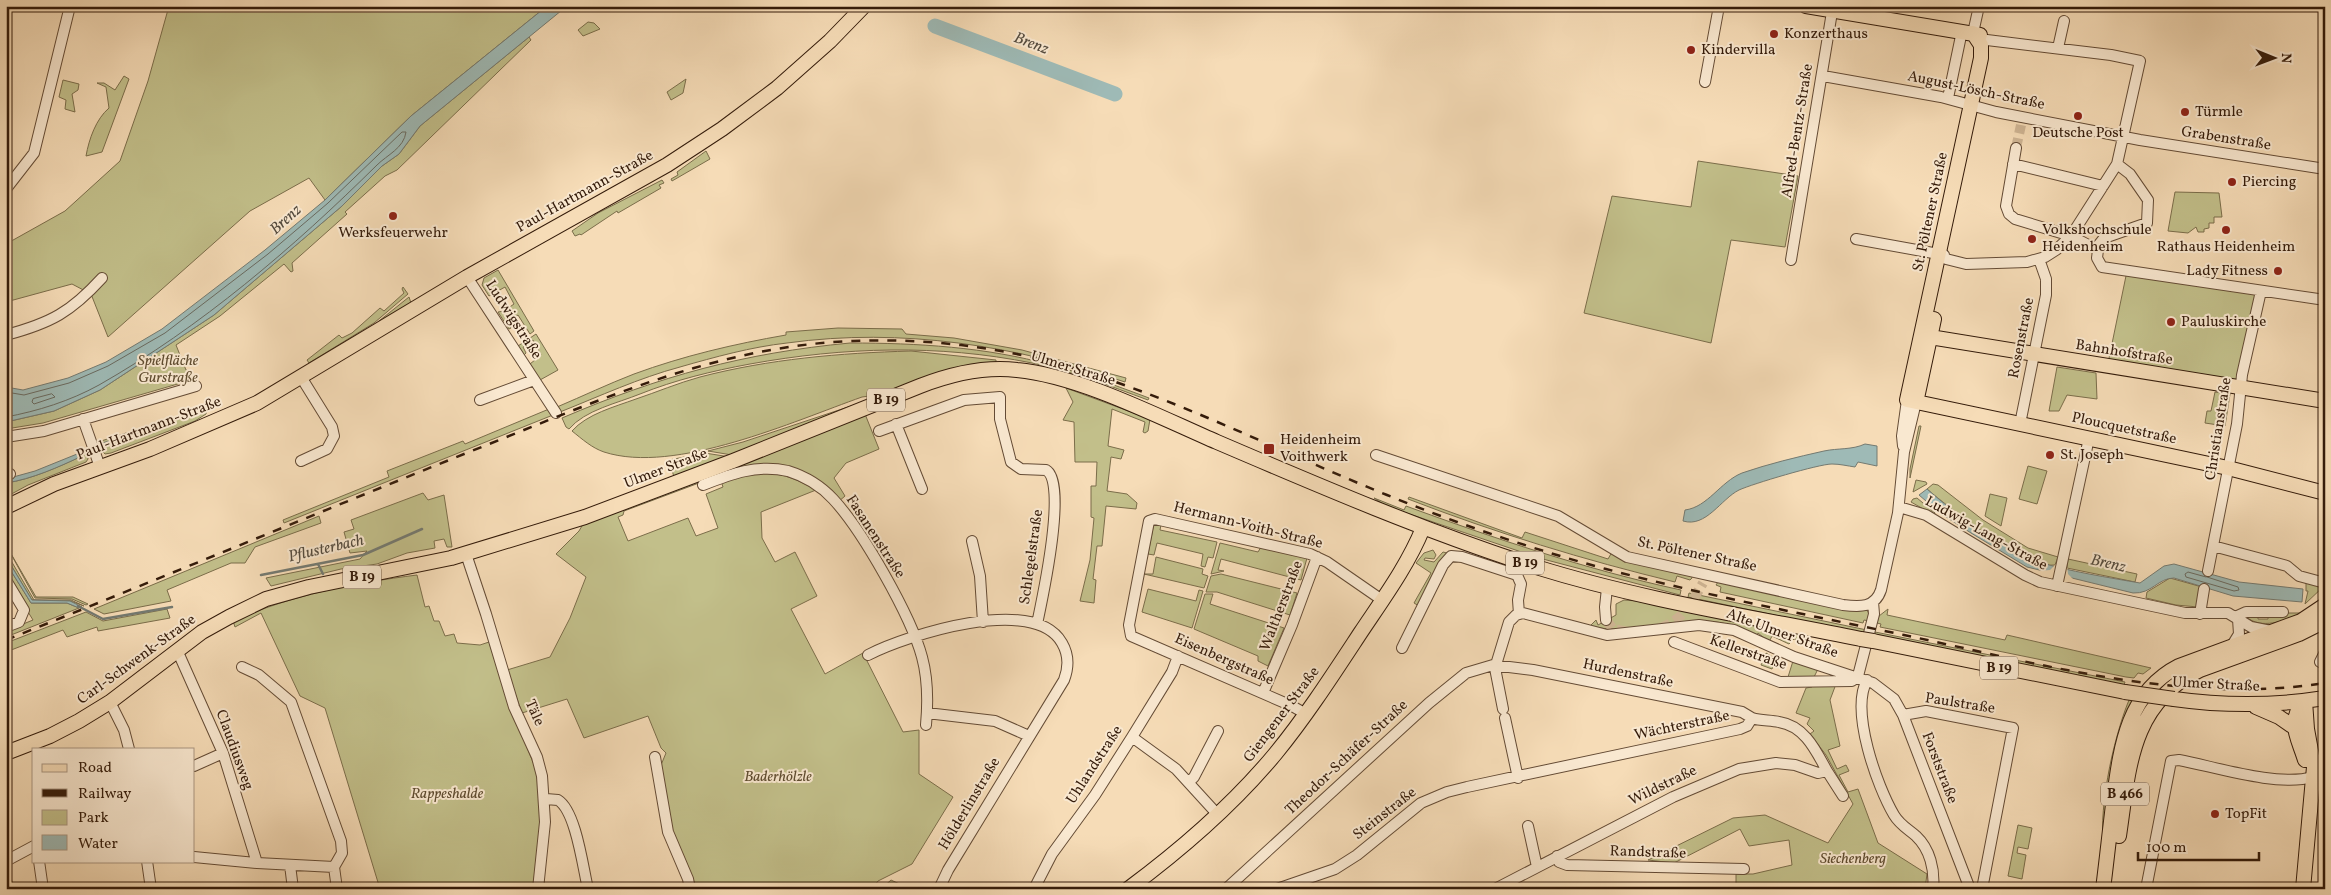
<svg xmlns="http://www.w3.org/2000/svg" width="2331" height="895" font-family="Vollkorn,serif">
	<rect width="100%" height="100%" fill="#f6dcb7"/>
	<filter id="stains"><feTurbulence type="fractalNoise" baseFrequency=".004" numOctaves="4"/><feColorMatrix values="0 0 0 0 .2 0 0 0 0 .09 0 0 0 0 .02 0 0 0 .5 -.17"/></filter>
	<radialGradient id="worn" r=".72"><stop offset=".6" stop-color="#630" stop-opacity="0"/><stop offset="1" stop-color="#630" stop-opacity=".3"/></radialGradient>
	<path fill="#c2bf8a" stroke="#7b6d4a" d="M169 6H547L411 116 325 200 309 178 250 211 108 337 91 294 72 284 6 302V244L65 211 120 161 148 81Z
		M588 22 594 23 600 29 583 36 578 30Z
		M529 37 531 40 397 170 385 176 345 212 347 214 292 263 293 271 291 272 284 264 220 316 176 345 186 370 189 371 190 377 188 381 43 423 6 429V422L54 411 100 390 214 315 342 206 382 166 399 154 420 126Z
		M124 76 129 79 102 152 86 156C89 139 96 119 109 108L106 87 97 83H104L115 90Z
		M686 79 683 93 671 100 667 92Z
		M63 80 79 84 78 90 72 94 75 112 65 109 66 100 59 97Z
		M706 151 710 159 672 181 671 179 678 175 677 172Z
		M1698 161 1798 176 1785 247 1731 240 1711 343 1584 313 1612 196 1691 207Z
		M662 180 664 183 659 185 661 188 618 213 617 211 581 235 580 234 575 236 572 231 598 213Z
		M2175 192 2219 193 2222 217H2214V223H2209V228L2204 229V232H2198L2196 227 2188 233 2168 231Z
		M498 270 534 331 530 334 518 315 508 322 511 328 509 329 498 312 504 311 514 304 505 287 489 296 482 285 484 278Z
		M2127 271 2257 291 2239 384 2108 363Z
		M403 287 408 294 374 323 309 363 307 360 339 335 342 338 352 333 380 308 384 311 404 293 402 289Z
		M409 297 411 303 380 323 379 321Z
		M838 328 902 329 906 334 954 338 1022 350 1126 378 1125 382C1015 346 903 327 787 343 751 347 715 357 680 367 639 378 600 396 560 412L557 407C583 396 608 384 634 374 683 356 734 344 786 335V332Z
		M536 334 558 370 540 380 530 364 541 355 533 340 523 347 526 353 524 355 518 346Z
		M850 343C917 343 986 347 1051 365 1085 374 1117 386 1149 398L1148 400C1110 386 1072 371 1032 363 938 344 844 347 750 364 712 371 675 380 640 394 618 403 585 410 569 429L566 427 562 418C660 376 744 353 850 343Z
		M911 351 996 360V364L885 394 862 397C794 421 675 475 604 452 592 448 582 439 572 431 587 414 614 407 636 399 657 392 678 383 700 377 769 359 840 353 911 351Z
		M2057 367 2096 373 2097 399 2067 395 2059 411H2049Z
		M1066 388 1150 419 1148 431 1145 433 1143 432 1145 422 1112 409 1108 446 1124 450 1121 459 1111 457 1107 491 1127 494 1137 503 1136 509 1106 506 1102 546H1097L1093 579 1096 580 1094 603 1080 601 1090 560 1094 518 1091 517V486H1096L1097 462H1075L1074 422 1063 420 1073 402Z
		M2215 392 2230 394 2225 426 2205 423 2207 411H2211Z
		M866 401 732 455 708 451 743 442Z
		M207 407 206 414 195 421 111 453 105 454 101 450 98 442Z
		M549 409 553 415 284 523 283 520 389 477 387 471 463 441 465 444Z
		M865 414 879 449 846 463 834 478 845 496 838 502 799 473 716 474Z
		M1919 426H1921L1910 478V469Z
		M87 449 88 459 86 462 28 485 6 497V483C32 479 58 467 82 456V452Z
		M705 453 730 457 674 477 669 460Z
		M2028 466 2047 471 2037 504 2019 499Z
		M746 472C778 473 788 474 816 490L761 512 762 538 775 562 795 552 817 596 791 609 825 674 863 653 903 732 919 730V774L953 797 912 864 878 881 872 889H692L675 846 661 765 666 753 661 748 648 716 584 738 567 699 522 713 507 670 550 657 570 618 586 577 556 554 579 531 586 519 714 475 715 477 624 511 623 515 618 517 628 541 688 518 696 536 718 528 706 494 723 487 721 481Z
		M1916 480 1926 482 1927 484 1913 492Z
		M1933 484 1938 485 1983 520 2028 548 2058 557 2055 565C2029 570 1949 508 1927 489Z
		M423 493 428 500 444 495 452 547H447L444 539 434 541 435 548 407 553 377 564 341 569 271 586 266 578 360 559 367 551 350 553 344 532 354 529 351 520Z
		M1990 494 2007 498 2001 526 1985 516Z
		M1409 497 1522 538 1525 532 1608 559 1612 552 1692 576V578L1690 580 1677 576 1675 582C1584 560 1496 533 1408 499Z
		M1374 498 1404 510 1406 506C1496 539 1588 570 1681 590L1680 595 1539 558 1386 506Z
		M1917 498 1935 513 1934 515 1911 502 1913 499Z
		M319 516 321 523 255 547 245 563H231L167 590 171 601 104 614 94 609Z
		M1154 523 1161 525 1160 530 1217 542 1213 558 1208 557 1205 567 1201 566 1203 554 1157 543 1154 555 1148 554Z
		M1220 543 1258 552 1261 547 1307 558 1301 580 1221 559 1218 570 1224 571 1211 574Z
		M6 545 36 597H73L88 604 86 605 72 599 35 598Z
		M1433 550 1436 555 1434 559 1425 558 1424 560 1434 562 1443 552 1447 553 1419 606 1414 603 1431 573 1416 563 1424 553Z
		M6 552 34 600H71L84 606 70 601 32 600 6 557Z
		M1156 557 1203 569 1202 574 1208 576 1204 588 1144 574H1153Z
		M2068 559 2137 574 2135 582 2067 568Z
		M6 563 31 603H67L79 608 6 637V631L33 620 6 576Z
		M1221 574 1297 593 1290 615 1217 592H1206L1211 576Z
		M417 575 425 607 429 606 434 621H439L445 636 454 634 457 643 480 645 489 642 506 696 537 772 542 808 533 889H380L325 708 300 696 261 613 235 627 233 621C291 595 354 583 417 575Z
		M2170 578 2202 587 2198 607 2176 605 2146 598 2147 592Z
		M2306 581 2324 586 2305 604 2308 591H2306Z
		M1718 582 1858 611 1867 610 1870 616 1869 621 1864 620 1863 623 1720 592 1721 587 1716 585Z
		M1148 589 1196 601 1199 590 1203 591 1192 628 1142 612Z
		M1689 593 1867 630 1866 634 1688 597Z
		M1205 594H1213L1210 604 1284 628 1268 666 1258 661V656L1194 629Z
		M1624 600 1637 601 1802 632 1800 640 1794 639 1789 644 1772 636 1769 642 1758 633 1757 635C1739 626 1718 620 1697 621 1661 621 1625 635 1590 626L1596 620 1598 625 1616 615V604Z
		M167 609 170 618 98 631 97 627 67 637 63 630 6 652V643L86 612 103 621Z
		M1888 609 1887 615 2005 640 2007 635 2151 668 2143 674 2138 673 2134 678 2126 677 1880 627 1881 624 1877 623 1879 616Z
		M2284 613H2302L2300 616C2282 620 2263 630 2246 617L2258 616V619H2268V616Z
		M1875 632 2125 682 2124 685 1875 637Z
		M1766 653 1776 659 1772 669 1761 665Z
		M1793 661 1818 669 1813 679 1788 677Z
		M1836 684 1830 700 1840 746 1828 750 1837 769 1846 765 1849 771 1839 775 1848 792 1858 789 1878 843 1927 874 1925 889H1736V874H1753L1792 865 1789 840 1749 846 1740 829 1674 863 1648 860 1733 818 1765 815 1828 843 1853 804 1826 755 1810 734 1814 731 1807 724 1810 718 1796 713 1806 688 1812 687V685Z
		M2129 700 2132 701 2121 730 2105 857C2096 816 2113 739 2129 700Z
		M2018 825 2032 828 2028 849 2018 847 2017 853 2026 855 2022 879 2008 876Z
		M891 880 908 888 907 889H881Z"/>
	<path fill="#9ebab6" stroke="#747a71" d="M547 6H567L420 126 399 154 382 166 342 206 214 315 100 390 54 411 6 422V387L23 390 68 378 106 362 162 329 265 250 325 200 411 116Z
		M1865 444 1877 446V466L1858 462 1855 467C1848 466 1840 464 1832 464 1819 464 1752 484 1739 490 1721 499 1706 528 1683 521L1685 510C1708 507 1720 482 1742 473 1768 464 1797 457 1824 451 1838 448 1852 450 1865 444Z
		M82 452V456C59 467 32 479 6 483V479L35 471Z
		M1927 489C1954 513 2005 551 2039 562 2067 571 2111 578 2140 583L2164 566 2174 564 2239 582 2303 589 2302 602 2233 596 2174 578C2158 578 2152 594 2133 593L2027 567 1971 533 1940 513 1919 495Z
		M6 557 32 600 70 601 82 607 79 608 67 603H31L6 563Z"/>
	<path fill="#f6dcb7" d="M2056 564 2067 566 2068 574 2074 580 2038 571 2050 570Z"/>
	<g fill="none" stroke-linecap="round" stroke-linejoin="round">
		<path stroke="#696a60" stroke-width="1" d="M6 392 24 395 69 383 108 366 165 333 268 254 328 203 402 132H406C404 148 387 155 377 165 293 248 201 327 99 385 70 401 38 411 6 417
			M52 394 55 397 34 404 32 402 33 399Z
			M2206 577 2188 572 2185 574 2186 577 2234 591 2239 590 2238 587 2207 577"/>
		<path stroke="#747a71" stroke-width="2.5" d="M102 444 172 422
			M318 564 323 574
			M261 575 363 555 422 529
			M78 606 103 619 172 607"/>
		<path stroke="#9ebab6" stroke-width="15" d="M935 26 1115 94"/>
		<path stroke="#cfb594" stroke-width="10" stroke-dasharray="10 5" stroke-linecap="butt" d="M2016 148 2021 125
			M1606 620 1613 629 1628 632
			M1661 628C1684 619 1691 603 1703 583"/>
		<g stroke="#644b35" stroke-width="12">
			<path id="minor" d="M1973 33 1979 6
				M2058 48 2064 21
				M1823 76 1941 97 1996 112 2140 140 2325 169
				M1705 82 1719 6
				M1948 98 1962 31
				M2016 148 2006 206 2009 214 2015 219 2071 236 2098 250 2097 258 2102 267 2325 300
				M2013 164 2103 186
				M6 189 34 153 70 6
				M1856 239 1944 255
				M2096 248 2104 238 2147 223 2148 200 2130 174 2117 164
				M1946 259 1966 264 2027 262 2045 257 2056 250 2071 236 2117 164 2140 61 2111 55 1987 40
				M1791 260 1833 6
				M467 277 556 413
				M6 335C51 323 71 312 102 278
				M480 400 534 380
				M83 419 100 467
				M896 424 922 489
				M2020 424 2046 295V279L2039 259
				M879 431 964 400 1000 397V419L1011 462 1021 469 1046 470C1068 482 1042 600 1037 624
				M6 437 44 431 196 386
				M1903 446 1902 436 1907 400
				M1376 455 1558 516 1627 557 1843 605C1860 607 1875 608 1881 590L1898 513 1904 452 1916 402
				M301 461 327 449 334 436 332 427 301 377
				M6 475 10 474
				M703 485C731 474 757 464 788 471 804 476 821 486 833 499 862 530 911 616 922 657 928 679 928 703 926 725
				M1899 507 1926 515 2025 575 2040 582 2185 613H2228L2251 627 2271 631
				M972 541 980 576 983 622
				M2213 546 2287 566 2299 576 2325 583
				M466 554 486 614 514 707 537 757 542 776 545 822 538 889
				M2208 571 2237 424 2242 375 2261 291
				M6 580 24 610 19 622 6 627
				M2057 586 2089 438
				M2200 614 2204 589
				M2235 617 2246 612H2283
				M1606 620 1605 607 1607 588
				M1674 642 1780 682 1852 681 1858 676
				M2231 647 2239 634 2238 619
				M1402 648 1443 565 1451 556 1462 557 1517 575 1521 584 1518 600 1519 614
				M177 650 223 753 257 863
				M868 655C907 635 1034 594 1062 643 1069 655 1069 667 1064 680L948 870 939 889
				M2320 662 2325 652
				M242 667 259 675 291 702 341 841 342 853 334 867
				M1858 676 1874 614 1873 602
				M1867 680C1850 711 1877 786 1894 815 1900 825 1908 829 1916 836 1930 849 1935 870 1933 889
				M1263 693 1292 625 1317 557
				M110 702 124 730 129 749
				M1503 709 1495 668 1509 622 1516 615 1523 613 1607 635 1699 625 1734 630 1794 657 1873 683 1894 699 1903 715 1970 889
				M927 713 995 721 1029 736
				M1306 714 1292 706 1131 636 1129 625 1149 521 1155 519 1310 554 1327 562 1382 600
				M1903 715 1926 711 2013 728 1982 889
				M1505 718 1518 778
				M1132 737 1176 769 1218 815
				M655 757 668 832 688 879 690 889
				M194 766 223 753
				M1189 782 1194 777 1218 731
				M546 799 558 800C576 811 583 868 588 889
				M1528 826 1537 867
				M1557 856 1559 862 1567 865 1744 869
				M194 857 257 863 334 867
				M6 861 34 846
				M39 861 43 889
				M147 861 151 889
				M290 865 293 889
				M334 867 337 889
				M6 880 8 889
				M1034 889 1052 854 1095 795 1132 737 1172 672 1178 656
				M1226 889 1429 703 1466 673 1493 665 1533 670 1742 712 1752 718
				M1277 889 1335 869 1357 855 1421 803 1447 792 1467 787 1740 729 1747 726 1752 718C1761 721 1770 720 1779 722 1805 726 1816 751 1827 771
				M1495 889 1673 797 1739 769 1776 763 1795 765 1818 773 1827 771 1843 796
				M2146 889 2171 761 2179 760C2216 767 2277 787 2313 777"/>
		</g>
		<g stroke="#341b0a" stroke-width="16">
			<path id="major" d="M1806 6 1980 35
				M1973 33 1981 45V58L1907 400 2228 468 2325 493
				M1921 339 1930 337 2325 401
				M1917 398 1934 319
				M6 507 54 484 150 449 257 403 467 277 667 165 722 129 777 88 830 41 864 6
				M1873 641 2125 692
				M2174 699C2224 706 2274 706 2325 698
				M2305 701C2286 721 2298 737 2305 760
				M2256 707 2279 717 2295 728
				M6 753 50 736 79 721 110 702 202 632 229 617 266 599 309 587 451 558 585 517 733 461 920 386C951 374 983 366 1017 370 1080 376 1159 417 1217 442 1322 487 1427 532 1536 567 1642 600 1752 617 1861 639
				M2119 836C2129 769 2130 703 2200 670L2299 634 2325 621
				M1128 889C1182 849 1233 805 1276 753 1307 715 1334 673 1361 632 1383 599 1408 565 1423 528
				M2103 889C2107 858 2110 828 2114 797 2121 745 2128 692 2179 666L2301 621 2325 605
				M2303 889 2314 767 2307 729 2305 701"/>
		</g>
		<use href="#minor" stroke="#f9e8d0" stroke-width="10"/>
		<use href="#major" stroke="#f6dcb7" stroke-width="14"/>
		<path stroke="#341b0a" stroke-width="2.5" stroke-dasharray="9 9" stroke-linecap="butt" d="M6 640C161 578 315 514 469 452 596 402 715 346 853 341 921 338 993 346 1059 364 1172 396 1278 451 1387 495 1458 524 1532 549 1606 569 1704 595 1804 614 1904 635 2041 664 2183 705 2325 683"/>
		<g stroke="#341b0a" stroke-width="16" stroke-linecap="butt">
			<path id="major-bridge" d="M1861 639 1873 641
				M2125 692 2174 699"/>
		</g>
		<use href="#major-bridge" stroke="#f6dcb7" stroke-width="14"/>
	</g>
	<g fill="#8f2418" stroke="#f9e8d0" stroke-width="2">
		<circle cx="1774" cy="34" r="5"/>
		<circle cx="1691" cy="50" r="5"/>
		<circle cx="2185" cy="112" r="5"/>
		<circle cx="2078" cy="116" r="5"/>
		<circle cx="2232" cy="182" r="5"/>
		<circle cx="393" cy="216" r="5"/>
		<circle cx="2226" cy="230" r="5"/>
		<circle cx="2032" cy="239" r="5"/>
		<circle cx="2278" cy="271" r="5"/>
		<circle cx="2171" cy="322" r="5"/>
		<rect x="1263" y="443" width="12" height="12" rx="2.5"/>
		<circle cx="2050" cy="455" r="5"/>
		<circle cx="2215" cy="814" r="5"/>
	</g>
	<g text-anchor="middle" dominant-baseline="central" stroke-width="4" stroke-linejoin="round" paint-order="stroke">
		<g fill="#f9e8d0" stroke="#6f5845" stroke-width="1">
			<rect x="867" y="388.5" width="38" height="23" rx="4"/>
			<rect x="1506" y="551.5" width="38" height="23" rx="4"/>
			<rect x="343" y="565.5" width="38" height="23" rx="4"/>
			<rect x="1980" y="656.5" width="38" height="23" rx="4"/>
			<rect x="2101" y="782.5" width="48" height="23" rx="4"/>
		</g>
		<g font-size="14" font-weight="bold" fill="#341b0a">
			<text x="886" y="400">B 19</text>
			<text x="1525" y="563">B 19</text>
			<text x="362" y="577">B 19</text>
			<text x="1999" y="668">B 19</text>
			<text x="2125" y="794">B 466</text>
		</g>
		<g font-size="15" fill="#341b0a" stroke="#f9e8d0" text-anchor="start">
			<text x="1784" y="34">Konzerthaus</text>
			<text x="1701" y="50">Kindervilla</text>
			<text x="2195" y="112">Türmle</text>
			<text x="2078" y="133" text-anchor="middle">Deutsche Post</text>
			<text x="2242" y="182">Piercing</text>
			<text x="2042" y="230">Volkshochschule<tspan x="2042" dy="17">Heidenheim</tspan></text>
			<text x="393" y="233" text-anchor="middle">Werksfeuerwehr</text>
			<text x="2226" y="247" text-anchor="middle">Rathaus Heidenheim</text>
			<text x="2268" y="271" text-anchor="end">Lady Fitness</text>
			<text x="2181" y="322">Pauluskirche</text>
			<text x="1280" y="440">Heidenheim<tspan x="1280" dy="17">Voithwerk</tspan></text>
			<text x="2060" y="455">St. Joseph</text>
			<text x="2225" y="814">TopFit</text>
		</g>
		<g font-size="15" fill="#341b0a" stroke="#f9e8d0">
			<text transform="translate(1976 91) rotate(12)">August-Lösch-Straße</text>
			<text transform="translate(1798 131) rotate(-81)">Alfred-Bentz-Straße</text>
			<text transform="translate(2226 139) rotate(9)">Grabenstraße</text>
			<text transform="translate(585 192) rotate(-29)">Paul-Hartmann-Straße</text>
			<text transform="translate(1931 212) rotate(-78)">St. Pöltener Straße</text>
			<text transform="translate(513 320) rotate(57)">Ludwigstraße</text>
			<text transform="translate(2022 338) rotate(-79)">Rosenstraße</text>
			<text transform="translate(2124 353) rotate(9)">Bahnhofstraße</text>
			<text transform="translate(1073 369) rotate(17)">Ulmer Straße</text>
			<text transform="translate(149 429) rotate(-21)">Paul-Hartmann-Straße</text>
			<text transform="translate(2124 429) rotate(12)">Ploucquetstraße</text>
			<text transform="translate(2219 429) rotate(-81)">Christianstraße</text>
			<text transform="translate(666 469) rotate(-21)">Ulmer Straße</text>
			<text transform="translate(1248 526) rotate(14)">Hermann-Voith-Straße</text>
			<text transform="translate(1986 534) rotate(29)">Ludwig-Lang-Straße</text>
			<text transform="translate(875 537) rotate(57)">Fasanenstraße</text>
			<text transform="translate(1697 555) rotate(12)">St. Pöltener Straße</text>
			<text transform="translate(1032 557) rotate(-82)">Schlegelstraße</text>
			<text transform="translate(1282 606) rotate(-69)">Waltherstraße</text>
			<text transform="translate(1782 634) rotate(20)">Alte Ulmer Straße</text>
			<text transform="translate(1748 653) rotate(19)">Kellerstraße</text>
			<text transform="translate(137 660) rotate(-36)">Carl-Schwenk-Straße</text>
			<text transform="translate(1224 660) rotate(24)">Eisenbergstraße</text>
			<text transform="translate(1628 674) rotate(12)">Hurdenstraße</text>
			<text transform="translate(2216 685) rotate(3)">Ulmer Straße</text>
			<text transform="translate(1960 704) rotate(9)">Paulstraße</text>
			<text transform="translate(534 713) rotate(66)">Täle</text>
			<text transform="translate(1282 715) rotate(-53)">Giengener Straße</text>
			<text transform="translate(1682 726) rotate(-12)">Wächterstraße</text>
			<text transform="translate(234 750) rotate(70)">Claudiusweg</text>
			<text transform="translate(1347 758) rotate(-43)">Theodor-Schäfer-Straße</text>
			<text transform="translate(1095 765) rotate(-57)">Uhlandstraße</text>
			<text transform="translate(1939 768) rotate(69)">Forststraße</text>
			<text transform="translate(1663 786) rotate(-26)">Wildstraße</text>
			<text transform="translate(970 804) rotate(-59)">Hölderlinstraße</text>
			<text transform="translate(1385 814) rotate(-38)">Steinstraße</text>
			<text transform="translate(1648 853) rotate(2)">Randstraße</text>
		</g>
		<g font-size="15" font-style="italic" fill="#5f4c30" stroke="#f9e8d0">
			<text x="168" y="361">Spielfläche<tspan x="168" dy="17">Gurstraße</tspan></text>
			<text x="778" y="777">Baderhölzle</text>
			<text x="447" y="794">Rappeshalde</text>
			<text x="1853" y="859">Siechenberg</text>
		</g>
		<g font-size="16" font-style="italic" fill="#544b3e" stroke="#f9e8d0">
			<text transform="translate(1031 44) rotate(21)">Brenz</text>
			<text transform="translate(286 220) rotate(-42)">Brenz</text>
			<text transform="translate(326 549) rotate(-13)">Pflusterbach</text>
			<text transform="translate(2108 564) rotate(13)">Brenz</text>
		</g>
	</g>
	<rect width="2331" height="895" fill="none" stroke="#f6dcb7" stroke-width="25"/>
	<rect x="8" y="8" width="2316" height="880" fill="none" stroke="#341b0a" stroke-width="2.5"/>
	<rect x="12" y="12" width="2306" height="870" fill="none" stroke="#341b0a"/>
	<rect x="32" y="748" width="162" height="115" fill="#f9e8d0" stroke="#aa9681"/>
	<rect x="42" y="764" width="25" height="8" fill="#f6dcb7" stroke="#aa9681"/>
	<text x="78" y="772" font-size="15" fill="#341b0a">Road</text>
	<rect x="42" y="789" width="25" height="8" fill="#341b0a" stroke="#aa9681"/>
	<text x="78" y="798" font-size="15" fill="#341b0a">Railway</text>
	<rect x="42" y="810" width="25" height="15" fill="#c2bf8a" stroke="#aa9681"/>
	<text x="78" y="822" font-size="15" fill="#341b0a">Park</text>
	<rect x="42" y="835" width="25" height="15" fill="#9ebab6" stroke="#aa9681"/>
	<text x="78" y="848" font-size="15" fill="#341b0a">Water</text>
	<g transform="translate(2274 58) rotate(91)" stroke="#f9e8d0" stroke-width="4" paint-order="stroke">
	<path d="M0-4L9 19L0 12L-9 19Z" fill="#341b0a"/>
	<text y="-8" font-size="14" font-weight="bold" text-anchor="middle" fill="#341b0a">N</text>
	</g>
	<path d="M2138 852v8h121v-8" fill="none" stroke="#341b0a" stroke-width="2.5"/>
	<text x="2146" y="852" font-size="15" fill="#341b0a" stroke="#f9e8d0" stroke-width="4" paint-order="stroke">100 m</text>
	<rect width="100%" height="100%" filter="url(#stains)"/>
	<rect width="100%" height="100%" fill="url(#worn)"/>
</svg>
